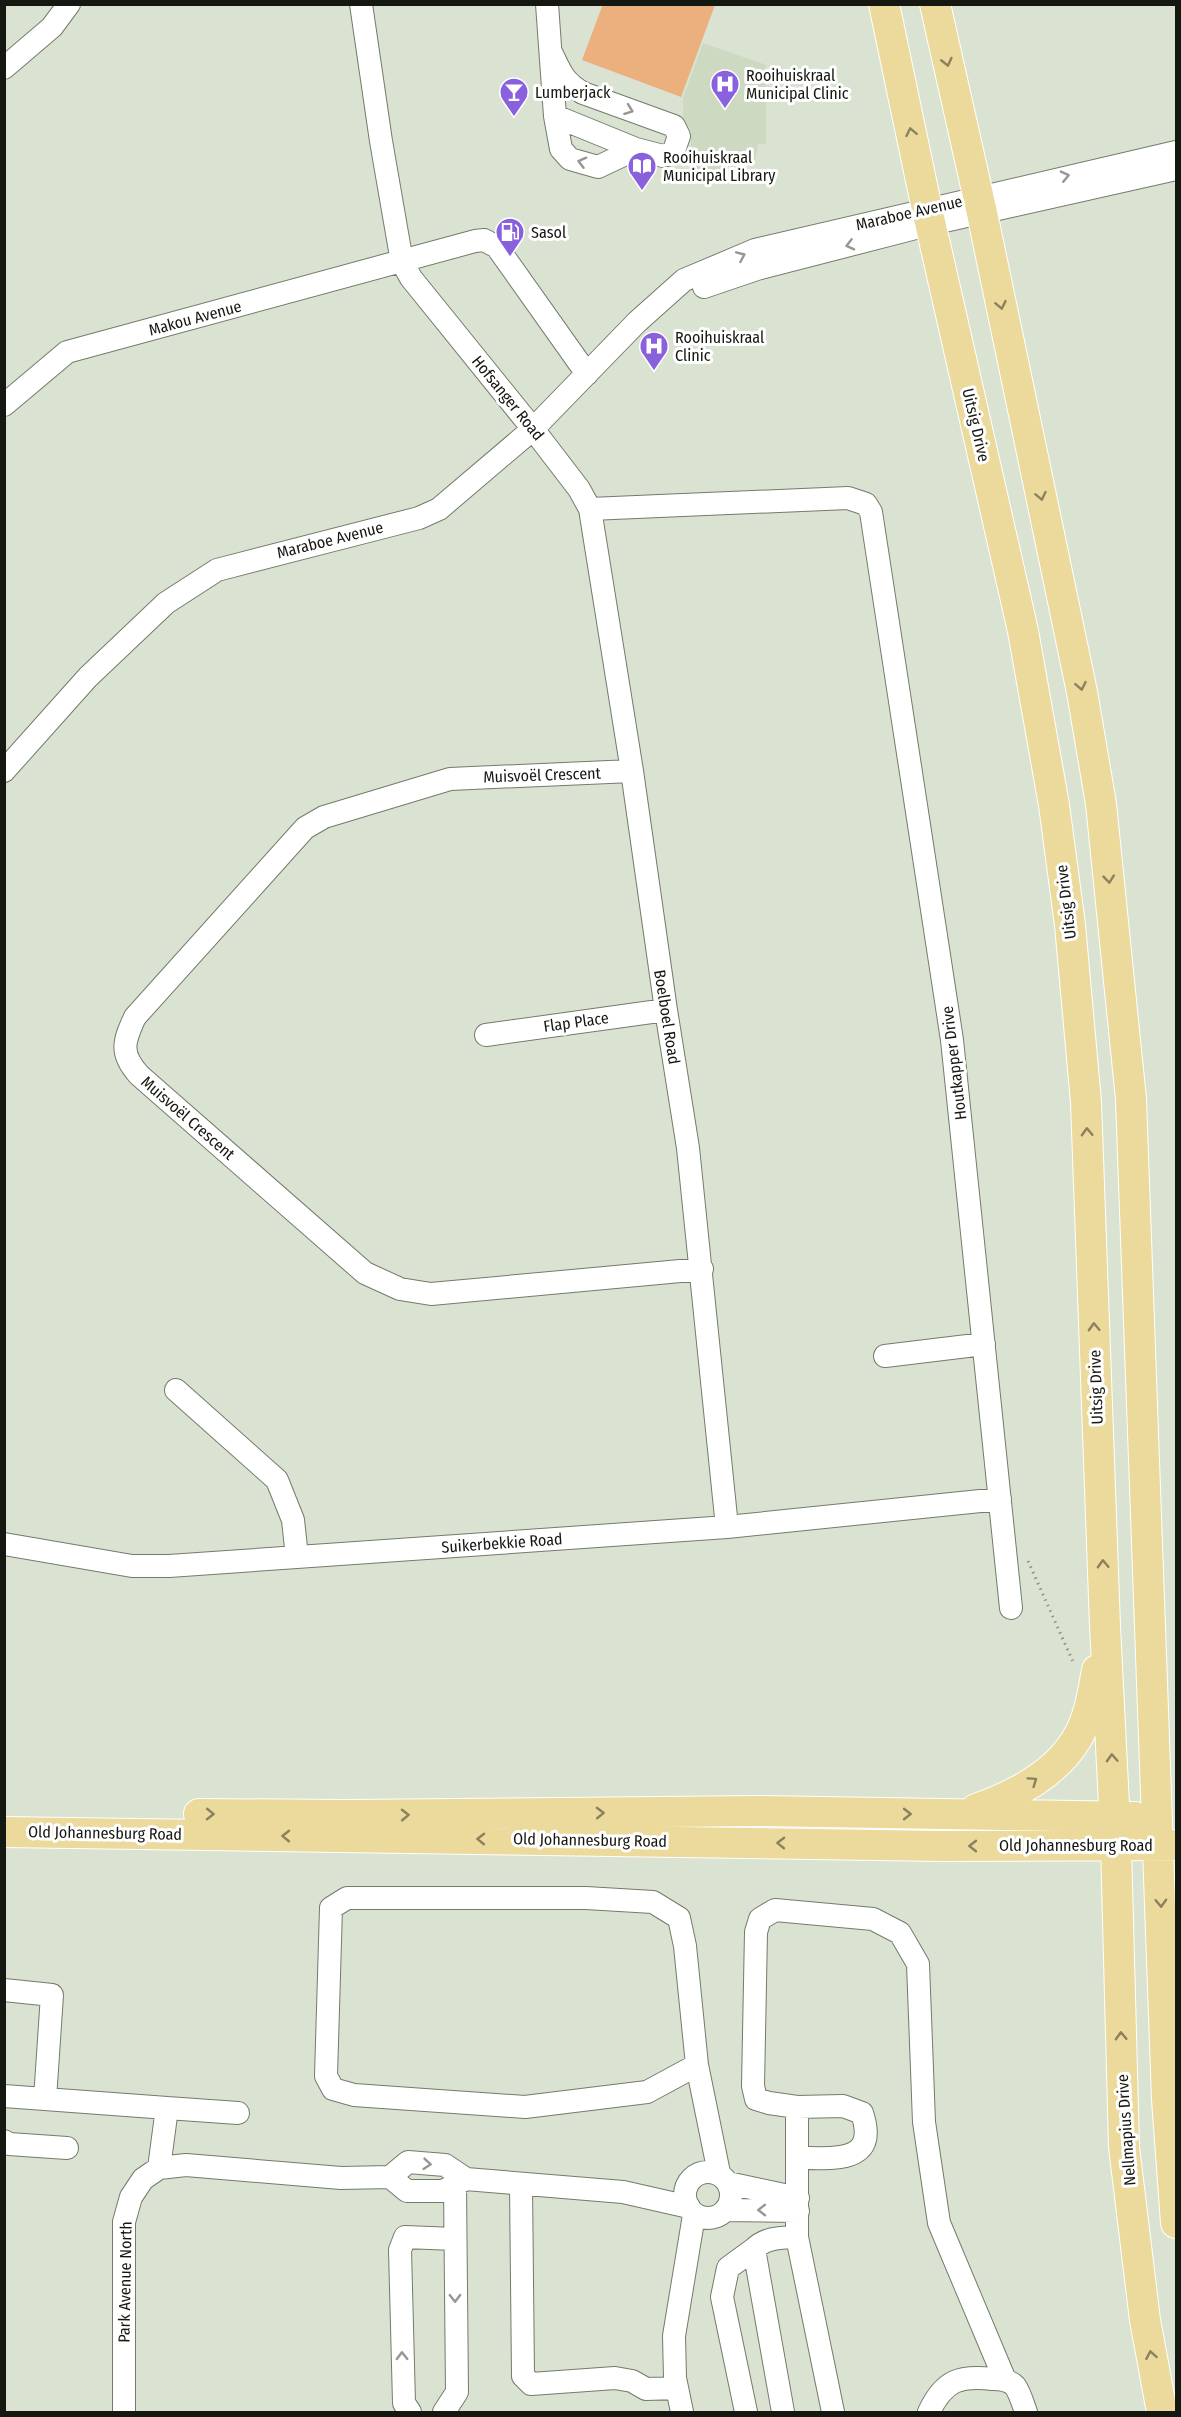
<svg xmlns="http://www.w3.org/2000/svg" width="1181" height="2417" font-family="'Fira Sans Condensed',sans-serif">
	<rect width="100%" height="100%" fill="#dae3d1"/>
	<path fill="#cdd9c0" d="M703 43 766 65V144H758L755 160H734L716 173 691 174V131L683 121V98Z"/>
	<path fill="#ebb07d" d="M603 4 715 5 681 97 582 60Z"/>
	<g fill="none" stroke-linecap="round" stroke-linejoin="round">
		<g stroke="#737b6b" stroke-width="24">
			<path id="minor" d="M361 4 381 141 402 262 411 278 533 429 579 489 590 509 848 498 866 504 871 512 952 1040 1011 1608
				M547 4 555 116 561 149 570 159 598 167 636 149
				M552 54C561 73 564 82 583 93L674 126 679 136 673 153 663 156 636 149 555 116
				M4 68 52 27 69 4
				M704 287 757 269 931 224 1176 169
				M4 405 67 352 475 241 484 240 497 247 587 374
				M590 509 632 771 666 1010 688 1148 727 1527
				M4 771 88 677 166 603 217 570 419 518 439 509 533 429 637 322 684 280 755 250 1176 152
				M632 771 450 779 324 817 305 828 135 1017C124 1041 119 1053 139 1075L365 1273 400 1289 431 1294 702 1269
				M486 1035 666 1010
				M885 1356 984 1344
				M176 1390 277 1480 293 1520 297 1557
				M4 1544 132 1566H169L727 1527 1000 1499
				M4 1990 52 1995 45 2099
				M697 2065 647 2092 525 2107 354 2095 333 2089 326 2076 331 1908 347 1898H586L653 1902 679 1918 685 1946 697 2065 719 2173
				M4 2096 167 2108 159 2168
				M797 2107 843 2106 862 2113C879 2164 834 2158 799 2158
				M167 2108 238 2113
				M4 2141 9 2144 67 2148
				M685 2195a23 23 0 1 1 46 0a23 23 0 1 1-46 0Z
				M390 2177 407 2191H443L466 2179
				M728 2183 798 2198
				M521 2185 523 2376 531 2384 615 2378 632 2381 646 2389 677 2388
				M726 2210 798 2211
				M124 2412V2222L131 2197 143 2179 159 2168 186 2165 341 2178 390 2177 408 2162 445 2165 466 2179 623 2192 689 2207
				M410 2412 404 2403 400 2250 405 2237 455 2239
				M444 2412 457 2392 455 2185
				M682 2412 675 2378 674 2336 694 2215
				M746 2412 722 2297 728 2268 754 2249
				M783 2412 754 2249C766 2237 781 2238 797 2237
				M833 2412 797 2237V2107L769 2103 756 2099 753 2086 756 1932 760 1919 775 1910 873 1919 900 1933 918 1964 924 2122 939 2223 1005 2380
				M929 2412C944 2380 960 2375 993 2379 1001 2379 1009 2380 1015 2386 1020 2393 1023 2404 1026 2412"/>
		</g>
		<g stroke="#fff" stroke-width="32">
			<path id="major" d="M884 4 927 209 1023 631 1054 805 1070 925 1086 1102 1105 1626 1116 1845 1124 2147 1145 2320 1162 2412
				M935 4 982 213 1082 692 1101 804 1131 1099 1167 2099 1176 2223
				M976 1809C1013 1796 1054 1776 1076 1740 1089 1720 1093 1692 1097 1670
				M199 1814 347 1815 759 1811 1135 1817
				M4 1832 941 1846 1176 1845"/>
		</g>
		<path stroke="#909689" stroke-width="3" stroke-dasharray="1.5 4.5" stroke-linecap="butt" d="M1028 1561 1074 1664"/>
		<use href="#minor" stroke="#fff" stroke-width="22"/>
		<use href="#major" stroke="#ebda9c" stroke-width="30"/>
	</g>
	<defs><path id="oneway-chevron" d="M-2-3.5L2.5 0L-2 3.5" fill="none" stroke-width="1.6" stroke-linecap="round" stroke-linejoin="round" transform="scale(1.5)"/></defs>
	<g stroke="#8b825d">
		<use href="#oneway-chevron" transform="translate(947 62) rotate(77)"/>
		<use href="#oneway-chevron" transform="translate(911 132) rotate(-102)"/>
		<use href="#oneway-chevron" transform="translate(1001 305) rotate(78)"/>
		<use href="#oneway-chevron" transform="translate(1041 496) rotate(78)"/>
		<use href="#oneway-chevron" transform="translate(1081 686) rotate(79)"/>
		<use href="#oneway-chevron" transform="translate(1109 879) rotate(84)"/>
		<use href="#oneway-chevron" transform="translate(1087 1132) rotate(-92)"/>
		<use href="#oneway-chevron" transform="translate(1094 1327) rotate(-92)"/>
		<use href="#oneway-chevron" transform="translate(1103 1564) rotate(-92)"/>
		<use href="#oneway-chevron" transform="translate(1112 1758) rotate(-93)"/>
		<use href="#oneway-chevron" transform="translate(1033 1781) rotate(-35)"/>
		<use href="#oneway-chevron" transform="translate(600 1813) rotate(-1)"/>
		<use href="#oneway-chevron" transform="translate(210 1814) rotate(1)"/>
		<use href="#oneway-chevron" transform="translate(907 1814)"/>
		<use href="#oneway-chevron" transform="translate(405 1815) rotate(-1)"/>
		<use href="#oneway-chevron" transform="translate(286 1836) rotate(-179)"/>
		<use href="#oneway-chevron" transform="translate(481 1839) rotate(-179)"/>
		<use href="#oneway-chevron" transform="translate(781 1843) rotate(-179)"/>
		<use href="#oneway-chevron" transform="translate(973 1846) rotate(180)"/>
		<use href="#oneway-chevron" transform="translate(1161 1903) rotate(88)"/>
		<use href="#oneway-chevron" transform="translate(1121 2036) rotate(-92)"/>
		<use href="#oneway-chevron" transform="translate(1151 2355) rotate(-100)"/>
	</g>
	<g stroke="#969794">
		<use href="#oneway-chevron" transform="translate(629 110) rotate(20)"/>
		<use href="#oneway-chevron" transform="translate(582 162) rotate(-165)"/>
		<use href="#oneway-chevron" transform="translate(1065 176) rotate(-13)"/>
		<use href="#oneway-chevron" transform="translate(850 245) rotate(166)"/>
		<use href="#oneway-chevron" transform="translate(741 256) rotate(-23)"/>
		<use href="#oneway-chevron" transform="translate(427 2164) rotate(5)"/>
		<use href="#oneway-chevron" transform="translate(762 2210) rotate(-180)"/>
		<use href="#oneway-chevron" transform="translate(455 2298) rotate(89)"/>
		<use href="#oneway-chevron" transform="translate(402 2356) rotate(-91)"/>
	</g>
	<defs>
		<g id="hospital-pin" transform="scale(1.5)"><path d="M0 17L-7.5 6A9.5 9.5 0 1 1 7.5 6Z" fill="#8961dc" stroke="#fff"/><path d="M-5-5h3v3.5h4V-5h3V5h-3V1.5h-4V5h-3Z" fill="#fff"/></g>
		<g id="bar-pin" transform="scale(1.5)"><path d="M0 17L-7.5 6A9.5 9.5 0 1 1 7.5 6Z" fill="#8961dc" stroke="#fff"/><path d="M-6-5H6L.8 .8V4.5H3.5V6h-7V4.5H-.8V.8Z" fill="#fff"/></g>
		<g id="library-pin" transform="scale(1.5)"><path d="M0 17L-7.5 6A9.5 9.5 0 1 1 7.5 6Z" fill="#8961dc" stroke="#fff"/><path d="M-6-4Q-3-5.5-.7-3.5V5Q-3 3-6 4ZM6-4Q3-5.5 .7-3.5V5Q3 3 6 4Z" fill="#fff"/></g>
		<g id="fuel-pin" transform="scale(1.5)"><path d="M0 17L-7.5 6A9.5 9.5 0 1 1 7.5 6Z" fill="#8961dc" stroke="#fff"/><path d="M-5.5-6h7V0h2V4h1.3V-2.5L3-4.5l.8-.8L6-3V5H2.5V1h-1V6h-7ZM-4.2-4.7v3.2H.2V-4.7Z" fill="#fff"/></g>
	</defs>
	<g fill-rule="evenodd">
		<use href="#hospital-pin" x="725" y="84"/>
		<use href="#bar-pin" x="514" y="92"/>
		<use href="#library-pin" x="642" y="166"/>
		<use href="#fuel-pin" x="510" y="232"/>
		<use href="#hospital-pin" x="654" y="346"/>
	</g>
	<g text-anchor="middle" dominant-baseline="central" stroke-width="6" stroke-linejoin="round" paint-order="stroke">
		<g font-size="16" fill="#151711" stroke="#fff" text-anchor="start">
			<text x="746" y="75">Rooihuiskraal<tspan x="746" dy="18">Municipal Clinic</tspan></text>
			<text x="535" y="92">Lumberjack</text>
			<text x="663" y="157">Rooihuiskraal<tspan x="663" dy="18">Municipal Library</tspan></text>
			<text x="531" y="232">Sasol</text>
			<text x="675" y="337">Rooihuiskraal<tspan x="675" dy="18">Clinic</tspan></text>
		</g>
		<g font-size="16" fill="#151711" stroke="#fff">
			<text transform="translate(909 213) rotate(-13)">Maraboe Avenue</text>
			<text transform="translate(195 318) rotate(-15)">Makou Avenue</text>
			<text transform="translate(508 398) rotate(51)">Hofsanger Road</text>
			<text transform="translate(976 425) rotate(77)">Uitsig Drive</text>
			<text transform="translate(330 540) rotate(-14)">Maraboe Avenue</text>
			<text transform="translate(542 775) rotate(-2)">Muisvoël Crescent</text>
			<text transform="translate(1066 902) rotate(-97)">Uitsig Drive</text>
			<text transform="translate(667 1017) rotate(81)">Boelboel Road</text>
			<text transform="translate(576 1022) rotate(-8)">Flap Place</text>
			<text transform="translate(954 1063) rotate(-97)">Houtkapper Drive</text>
			<text transform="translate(188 1118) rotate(41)">Muisvoël Crescent</text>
			<text transform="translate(1096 1387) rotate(-92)">Uitsig Drive</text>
			<text transform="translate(502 1543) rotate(-4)">Suikerbekkie Road</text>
			<text transform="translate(105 1833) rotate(1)">Old Johannesburg Road</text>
			<text transform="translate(590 1840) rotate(1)">Old Johannesburg Road</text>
			<text x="1076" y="1845">Old Johannesburg Road</text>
			<text transform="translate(1126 2130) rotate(-94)">Nellmapius Drive</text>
			<text transform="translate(125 2282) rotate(-89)">Park Avenue North</text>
		</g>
	</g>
	<rect width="1181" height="2417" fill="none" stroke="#151711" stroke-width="12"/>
</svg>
